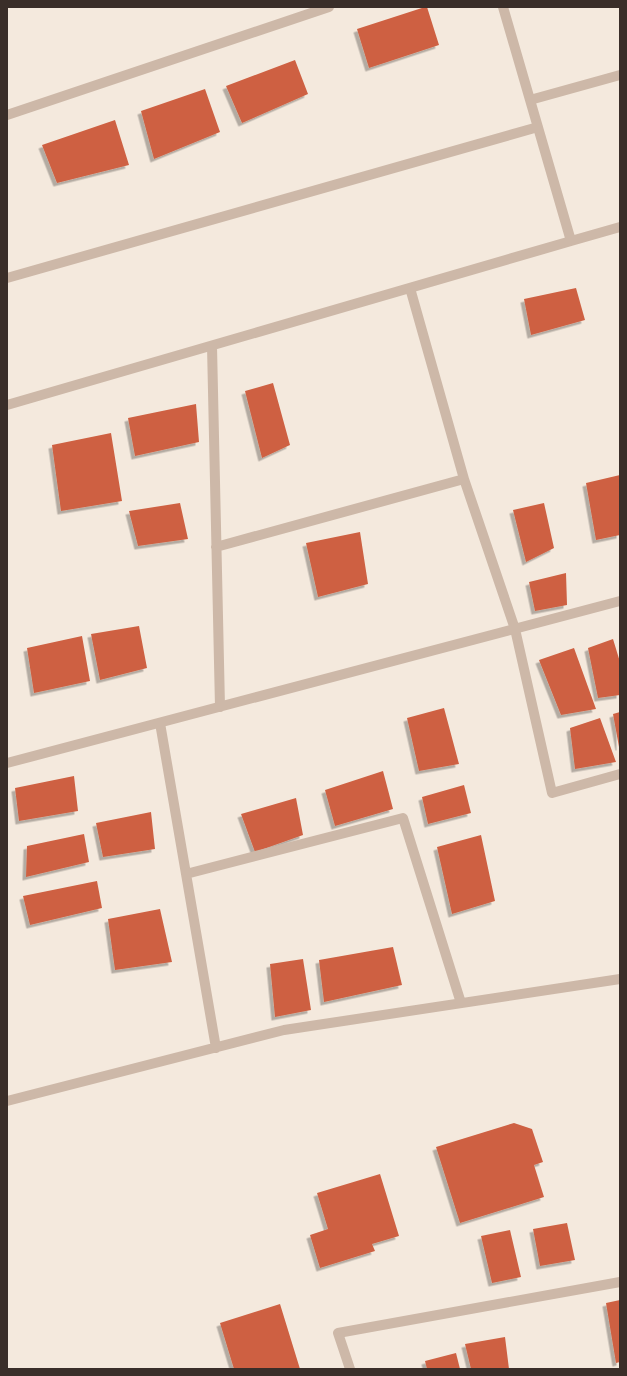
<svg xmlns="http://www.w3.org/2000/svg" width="627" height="1376" font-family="Cabin,sans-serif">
	<defs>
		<filter id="shadow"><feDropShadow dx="-3.5" dy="3.5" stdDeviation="0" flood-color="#0004"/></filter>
	</defs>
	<rect width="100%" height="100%" fill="#f4e9dd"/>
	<path fill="#ce6142" filter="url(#shadow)" d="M425 7H427L439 45 369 68 357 29Z
		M295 60 308 94 242 123 226 86Z
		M205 89 220 132 154 159 141 111Z
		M115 120 129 165 57 183 42 145Z
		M576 288 585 320 531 335 524 299Z
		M273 383 290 445 262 458 245 391Z
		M196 404 199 442 135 456 128 418Z
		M111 433 122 501 61 511 52 445Z
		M620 475V535L596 540 586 483Z
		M180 503 188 539 138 546 129 511Z
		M544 503 554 548 526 562 513 510Z
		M360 532 368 584 318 597 306 543Z
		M566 573 567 605 535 611 529 582Z
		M139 626 147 668 100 680 91 634Z
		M82 636 90 681 34 693 27 648Z
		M613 639 620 662V695L598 698 588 648Z
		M574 648 596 709 561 715 539 660Z
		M444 708 459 764 419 771 407 718Z
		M620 712V747H619L613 714Z
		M600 718 616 762 575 769 570 728Z
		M383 771 393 809 335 826 325 790Z
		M74 776 78 811 19 821 15 788Z
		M464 785 471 813 428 824 422 797Z
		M296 798 303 835 255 852 241 814Z
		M151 812 155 849 103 857 96 823Z
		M84 834 89 862 26 877 27 846Z
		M481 835 495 901 452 914 437 847Z
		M97 881 102 908 30 925 23 896Z
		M160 909 172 962 115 970 108 919Z
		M393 947 402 985 324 1002 319 960Z
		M303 959 311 1010 275 1017 270 964Z
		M514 1123 532 1129 543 1162 534 1165 544 1197 460 1223 436 1147Z
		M380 1174 399 1236 372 1244 375 1251 320 1268 310 1235 328 1229 317 1193Z
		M567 1223 575 1260 540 1266 533 1229Z
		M510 1230 521 1277 492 1283 481 1236Z
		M620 1300V1362L616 1363 606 1303Z
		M280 1304 300 1369H234L220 1323Z
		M505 1337 509 1369H471L465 1344Z
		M456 1353 460 1369H427L425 1361Z"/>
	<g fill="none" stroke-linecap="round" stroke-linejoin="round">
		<path stroke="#cdb8a8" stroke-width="10" d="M503 7 571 241 620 227
			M530 100 620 75
			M7 115 329 7
			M7 278 538 127
			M410 288 464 479 515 629 552 793 620 774
			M212 346 220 707
			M7 405 571 241
			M216 547 464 479
			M160 723 216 1048
			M7 763 620 601
			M186 874 403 818 461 1003
			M7 1101 284 1030 620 979
			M350 1369 338 1333 620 1282"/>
	</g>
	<rect width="627" height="1376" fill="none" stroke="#3a2e29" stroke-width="16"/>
</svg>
